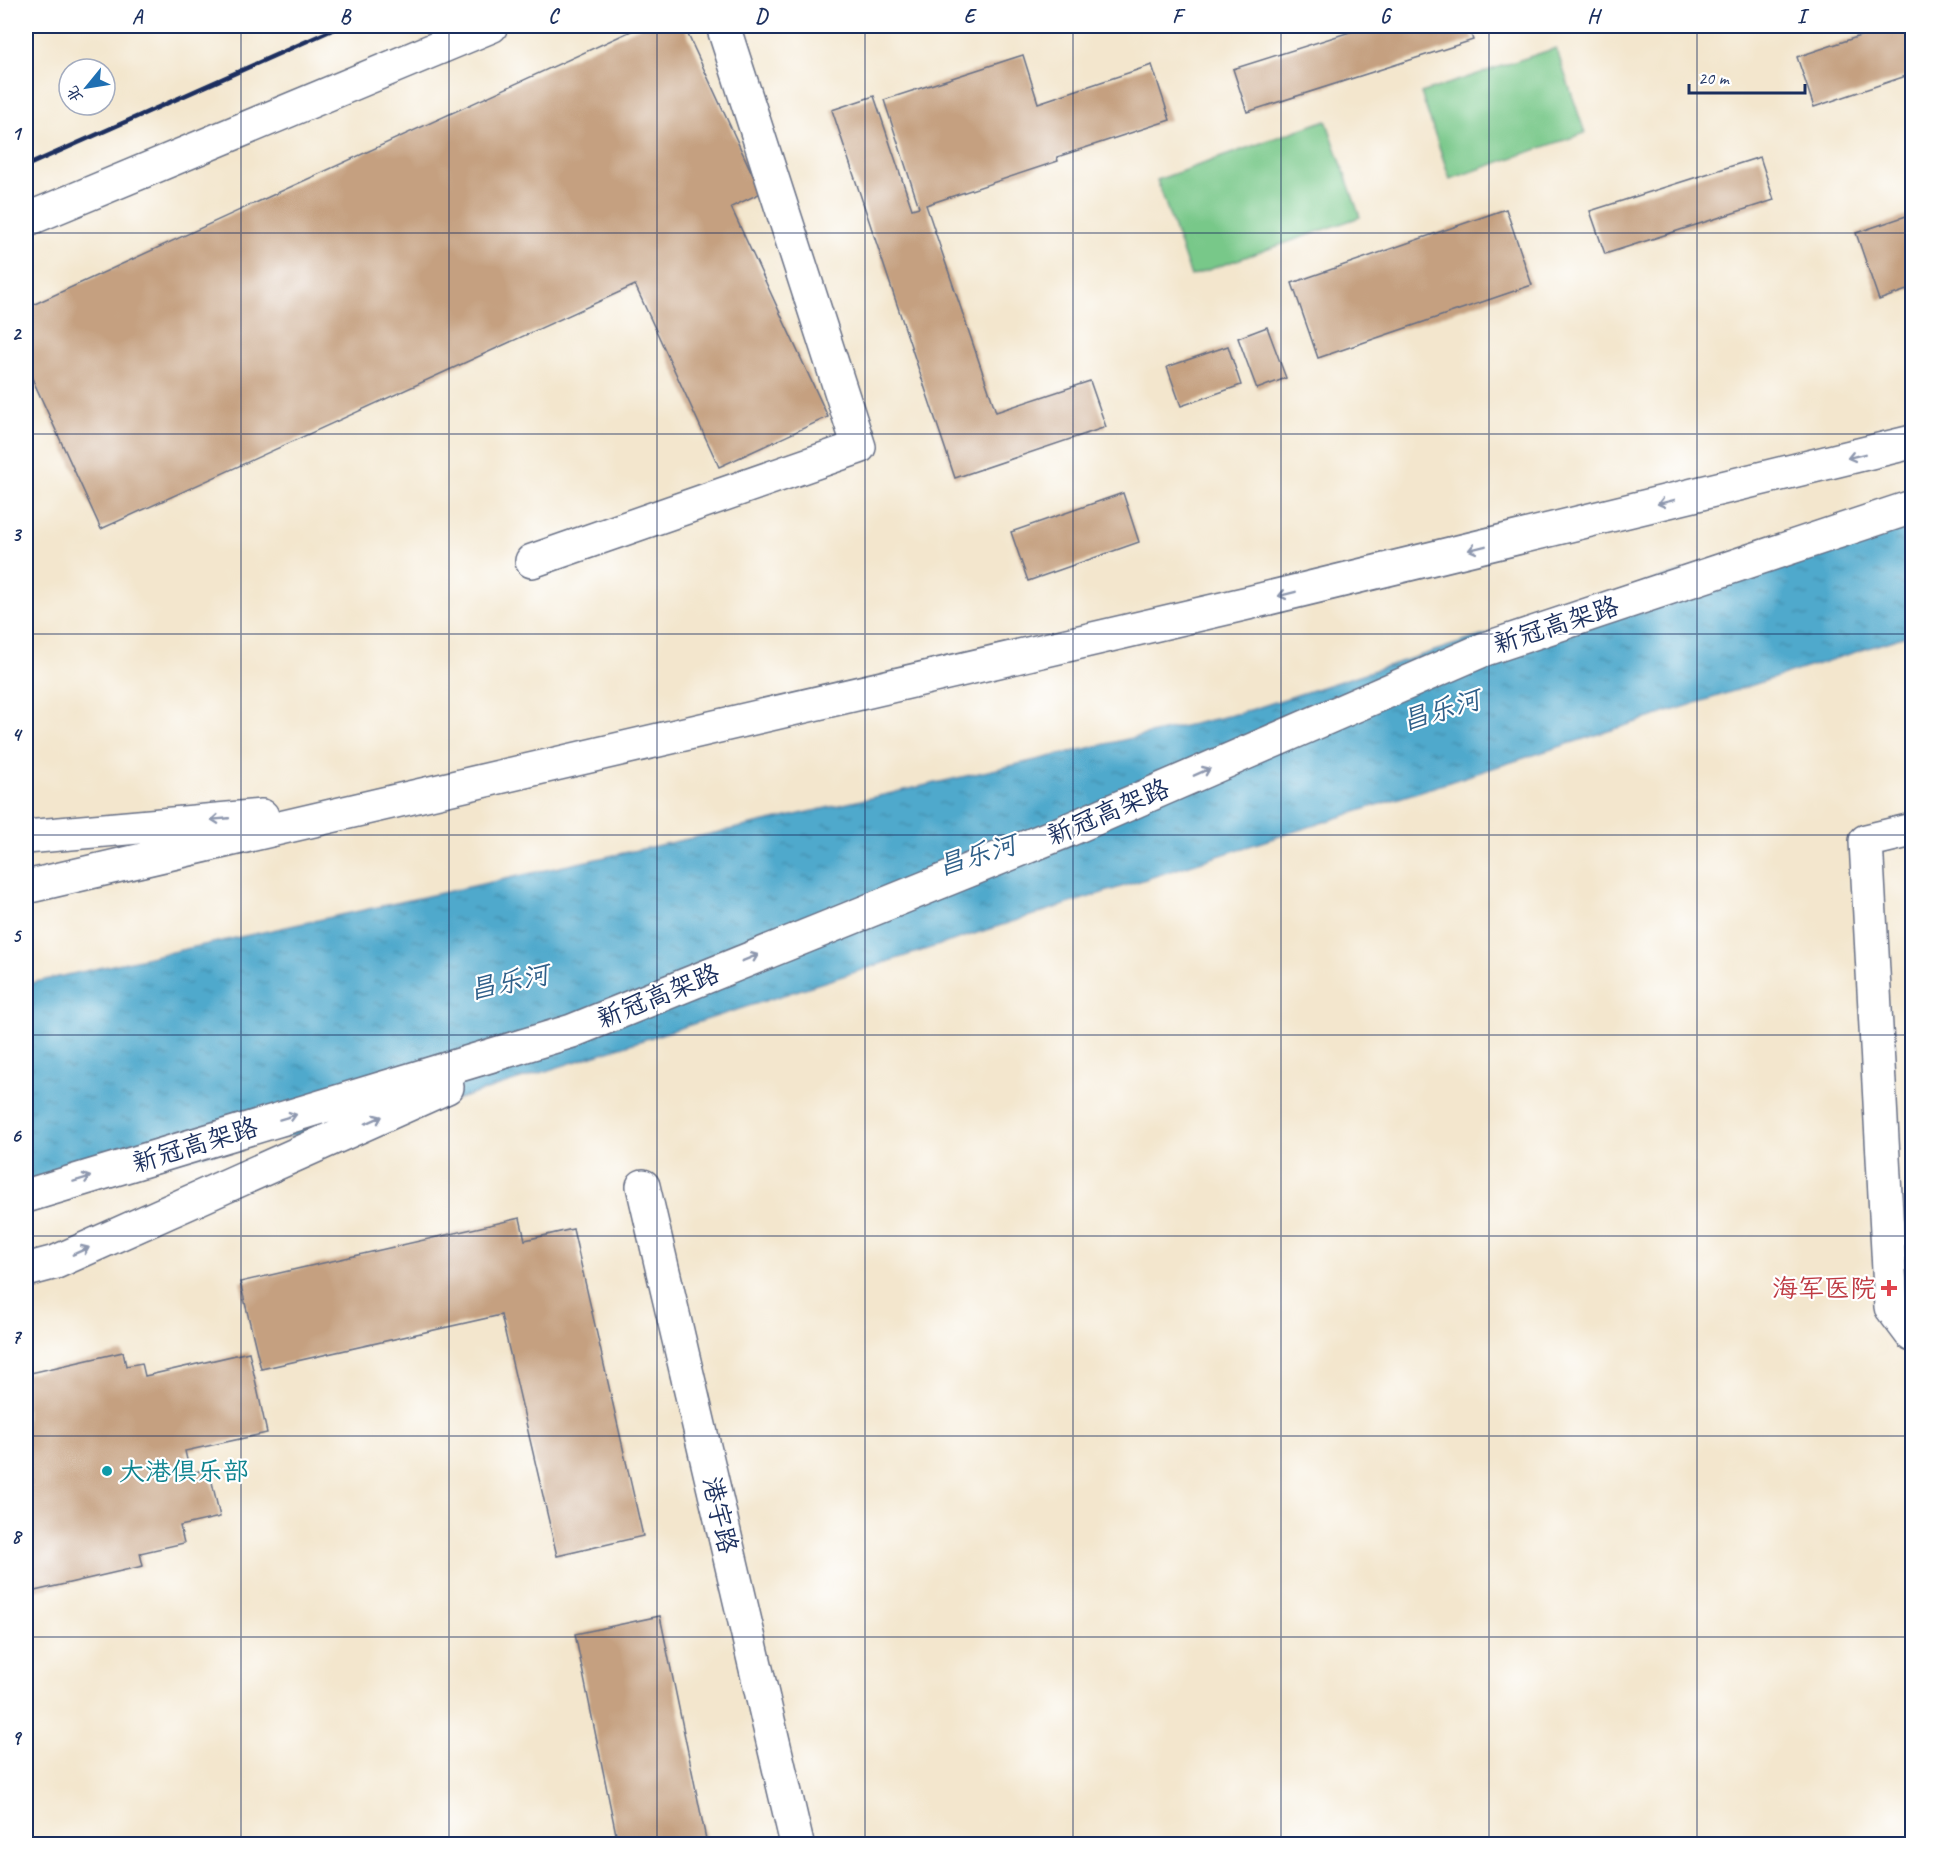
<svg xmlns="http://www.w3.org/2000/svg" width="1938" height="1870" font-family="Caveat,'LXGW WenKai TC',sans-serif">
	<defs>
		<pattern id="water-ripples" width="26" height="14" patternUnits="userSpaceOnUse" patternTransform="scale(1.5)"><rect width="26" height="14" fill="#4fa9cc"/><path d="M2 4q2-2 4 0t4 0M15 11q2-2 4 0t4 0" fill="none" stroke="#418aa9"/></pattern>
	</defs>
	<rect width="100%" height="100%" fill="#fff"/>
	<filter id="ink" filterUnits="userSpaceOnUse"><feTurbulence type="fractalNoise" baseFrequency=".0167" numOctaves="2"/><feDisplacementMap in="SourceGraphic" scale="12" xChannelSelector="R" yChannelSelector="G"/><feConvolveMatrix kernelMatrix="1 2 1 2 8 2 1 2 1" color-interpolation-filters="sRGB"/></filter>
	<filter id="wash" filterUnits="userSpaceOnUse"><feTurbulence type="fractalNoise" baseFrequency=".008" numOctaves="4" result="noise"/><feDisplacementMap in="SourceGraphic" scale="24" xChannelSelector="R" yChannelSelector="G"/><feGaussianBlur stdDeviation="1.35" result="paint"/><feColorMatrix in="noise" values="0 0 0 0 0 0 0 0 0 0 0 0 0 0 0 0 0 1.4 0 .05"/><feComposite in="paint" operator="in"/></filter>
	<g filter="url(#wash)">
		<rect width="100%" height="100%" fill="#f3e6cd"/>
		<path fill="#78c889" stroke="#4a7c74" stroke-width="1.5" d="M1556 48 1585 133 1450 179 1421 93Z
			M1326 120 1360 217 1191 276 1157 180Z"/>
		<path fill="url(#water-ripples)" stroke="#356c95" stroke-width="1.5" d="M1912 498V634L449 1102 26 1193V984L765 822 1241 713Z"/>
		<g id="blocks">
			<path fill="#c5a080" d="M642 26H684L761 193 731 207 828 417 719 467 635 285 101 529 26 365V308Z
				M1369 26H1468L1473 40 1247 112 1233 69Z
				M1890 26H1912V74L1814 107 1797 57Z
				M1023 55 1038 103 1152 65 1170 120 1057 157 1058 161 926 205 996 412 1090 381 1106 427 955 478 832 110 874 96 912 209 919 207 884 100Z
				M1760 157 1774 200 1605 254 1590 211Z
				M1506 209 1532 285 1318 358 1292 283Z
				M1912 214V288L1879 300 1856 233Z
				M1267 327 1286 378 1257 389 1238 338Z
				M1228 346 1241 385 1181 406 1167 367Z
				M1123 493 1139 542 1028 581 1011 532Z
				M520 1218 525 1240 573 1229 643 1536 557 1556 501 1315 261 1369 240 1282Z
				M123 1352 126 1366 142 1363 145 1376 249 1352 267 1433 185 1451 190 1473 209 1469 220 1517 180 1526 184 1543 140 1553 143 1566 26 1593V1374Z
				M660 1616 707 1844H618L575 1634Z"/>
		</g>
	</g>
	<g filter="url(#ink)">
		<use href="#blocks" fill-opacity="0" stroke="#676f85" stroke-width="1.5"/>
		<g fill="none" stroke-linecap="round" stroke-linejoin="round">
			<g stroke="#676f85" stroke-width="36">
				<path id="minor" d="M26 220 491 26
					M532 561 859 447 723 26
					M1912 830 1866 841 1891 1307 1912 1335
					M643 1186 797 1844"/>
			</g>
			<g stroke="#676f85" stroke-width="36">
				<path id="highway" d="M26 837 262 816
					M26 887 1248 603 1912 442
					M26 1196 572 1031 1066 831 1485 649 1912 507
					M26 1270 56 1262 447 1087"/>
			</g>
			<use href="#minor" stroke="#fff" stroke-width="33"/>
			<use href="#highway" stroke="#fff" stroke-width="33"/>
			<path stroke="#1b2f5e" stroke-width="4.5" d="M26 166 341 26"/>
		</g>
		<defs><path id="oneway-shaft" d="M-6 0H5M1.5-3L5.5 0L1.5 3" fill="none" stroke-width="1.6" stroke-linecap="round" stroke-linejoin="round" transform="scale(1.5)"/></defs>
		<g stroke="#8d97ae">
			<use href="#oneway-shaft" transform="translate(1856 456) rotate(166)"/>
			<use href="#oneway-shaft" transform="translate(1666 502) rotate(166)"/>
			<use href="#oneway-shaft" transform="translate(1477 548) rotate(166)"/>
			<use href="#oneway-shaft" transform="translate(1287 594) rotate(166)"/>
			<use href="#oneway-shaft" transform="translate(1202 772) rotate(-24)"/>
			<use href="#oneway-shaft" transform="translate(220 819) rotate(175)"/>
			<use href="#oneway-shaft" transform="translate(750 958) rotate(-22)"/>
			<use href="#oneway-shaft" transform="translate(288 1117) rotate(-17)"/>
			<use href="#oneway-shaft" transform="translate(374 1120) rotate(-24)"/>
			<use href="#oneway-shaft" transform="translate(82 1179) rotate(-17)"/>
			<use href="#oneway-shaft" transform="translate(81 1251) rotate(-24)"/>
		</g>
	</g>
	<path fill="none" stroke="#1b2f5e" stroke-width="1.5" stroke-opacity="0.55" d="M241 26V1844M449 26V1844M657 26V1844M865 26V1844M1073 26V1844M1281 26V1844M1489 26V1844M1697 26V1844M26 233H1912M26 434H1912M26 634H1912M26 835H1912M26 1035H1912M26 1236H1912M26 1436H1912M26 1637H1912"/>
	<path fill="#e0444e" stroke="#fff" stroke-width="2" d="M1886 1279h6v6h6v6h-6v6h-6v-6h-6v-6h6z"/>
	<circle fill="#0f9aa8" stroke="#fff" stroke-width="2" cx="107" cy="1471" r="6"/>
	<g text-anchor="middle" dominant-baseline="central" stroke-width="4.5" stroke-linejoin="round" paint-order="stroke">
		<g font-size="26" fill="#1b2f5e" stroke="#fff">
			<text transform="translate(1556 625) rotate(-18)">新冠高架路</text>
			<text transform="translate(1108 812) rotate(-23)">新冠高架路</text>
			<text transform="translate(658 996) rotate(-22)">新冠高架路</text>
			<text transform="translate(195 1145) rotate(-17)">新冠高架路</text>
			<text transform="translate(720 1515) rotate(77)">港宇路</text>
		</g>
		<g font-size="26" fill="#be3a42" stroke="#fff" text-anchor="end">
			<text x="1876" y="1288">海军医院</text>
		</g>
		<g font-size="26" fill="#0d838f" stroke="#fff" text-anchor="start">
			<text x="119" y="1471">大港俱乐部</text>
		</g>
		<g font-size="27" font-style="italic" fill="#30608a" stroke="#fff">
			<text transform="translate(1441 710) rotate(-17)">昌乐河</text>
			<text transform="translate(977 855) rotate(-17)">昌乐河</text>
			<text transform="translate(509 982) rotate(-12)">昌乐河</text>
		</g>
	</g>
	<rect width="1938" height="1870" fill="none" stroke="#fff" stroke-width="66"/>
	<g transform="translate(87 87) rotate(240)"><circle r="28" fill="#ffffff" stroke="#a4acbf" stroke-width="1.5"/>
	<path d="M0-4.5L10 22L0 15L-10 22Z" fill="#1f6fb2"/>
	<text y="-9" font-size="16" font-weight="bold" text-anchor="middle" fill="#1b2f5e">北</text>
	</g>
	<path d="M1689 84v9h116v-9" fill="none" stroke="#1b2f5e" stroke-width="3"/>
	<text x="1698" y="84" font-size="18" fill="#1b2f5e" stroke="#ffffff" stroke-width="4.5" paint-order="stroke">20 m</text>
	<rect x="33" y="33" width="1872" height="1804" fill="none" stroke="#1b2f5e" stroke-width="2"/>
	<g font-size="20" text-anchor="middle" font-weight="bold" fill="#1b2f5e">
		<text x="137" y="23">A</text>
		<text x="345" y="23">B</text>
		<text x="553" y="23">C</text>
		<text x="761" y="23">D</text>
		<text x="969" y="23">E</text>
		<text x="1177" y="23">F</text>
		<text x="1385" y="23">G</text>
		<text x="1593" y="23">H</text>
		<text x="1801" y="23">I</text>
		<text x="16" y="140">1</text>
		<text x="16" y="340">2</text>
		<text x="16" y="541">3</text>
		<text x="16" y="741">4</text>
		<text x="16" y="942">5</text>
		<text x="16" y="1142">6</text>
		<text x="16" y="1343">7</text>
		<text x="16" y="1543">8</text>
		<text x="16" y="1744">9</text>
	</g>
</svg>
